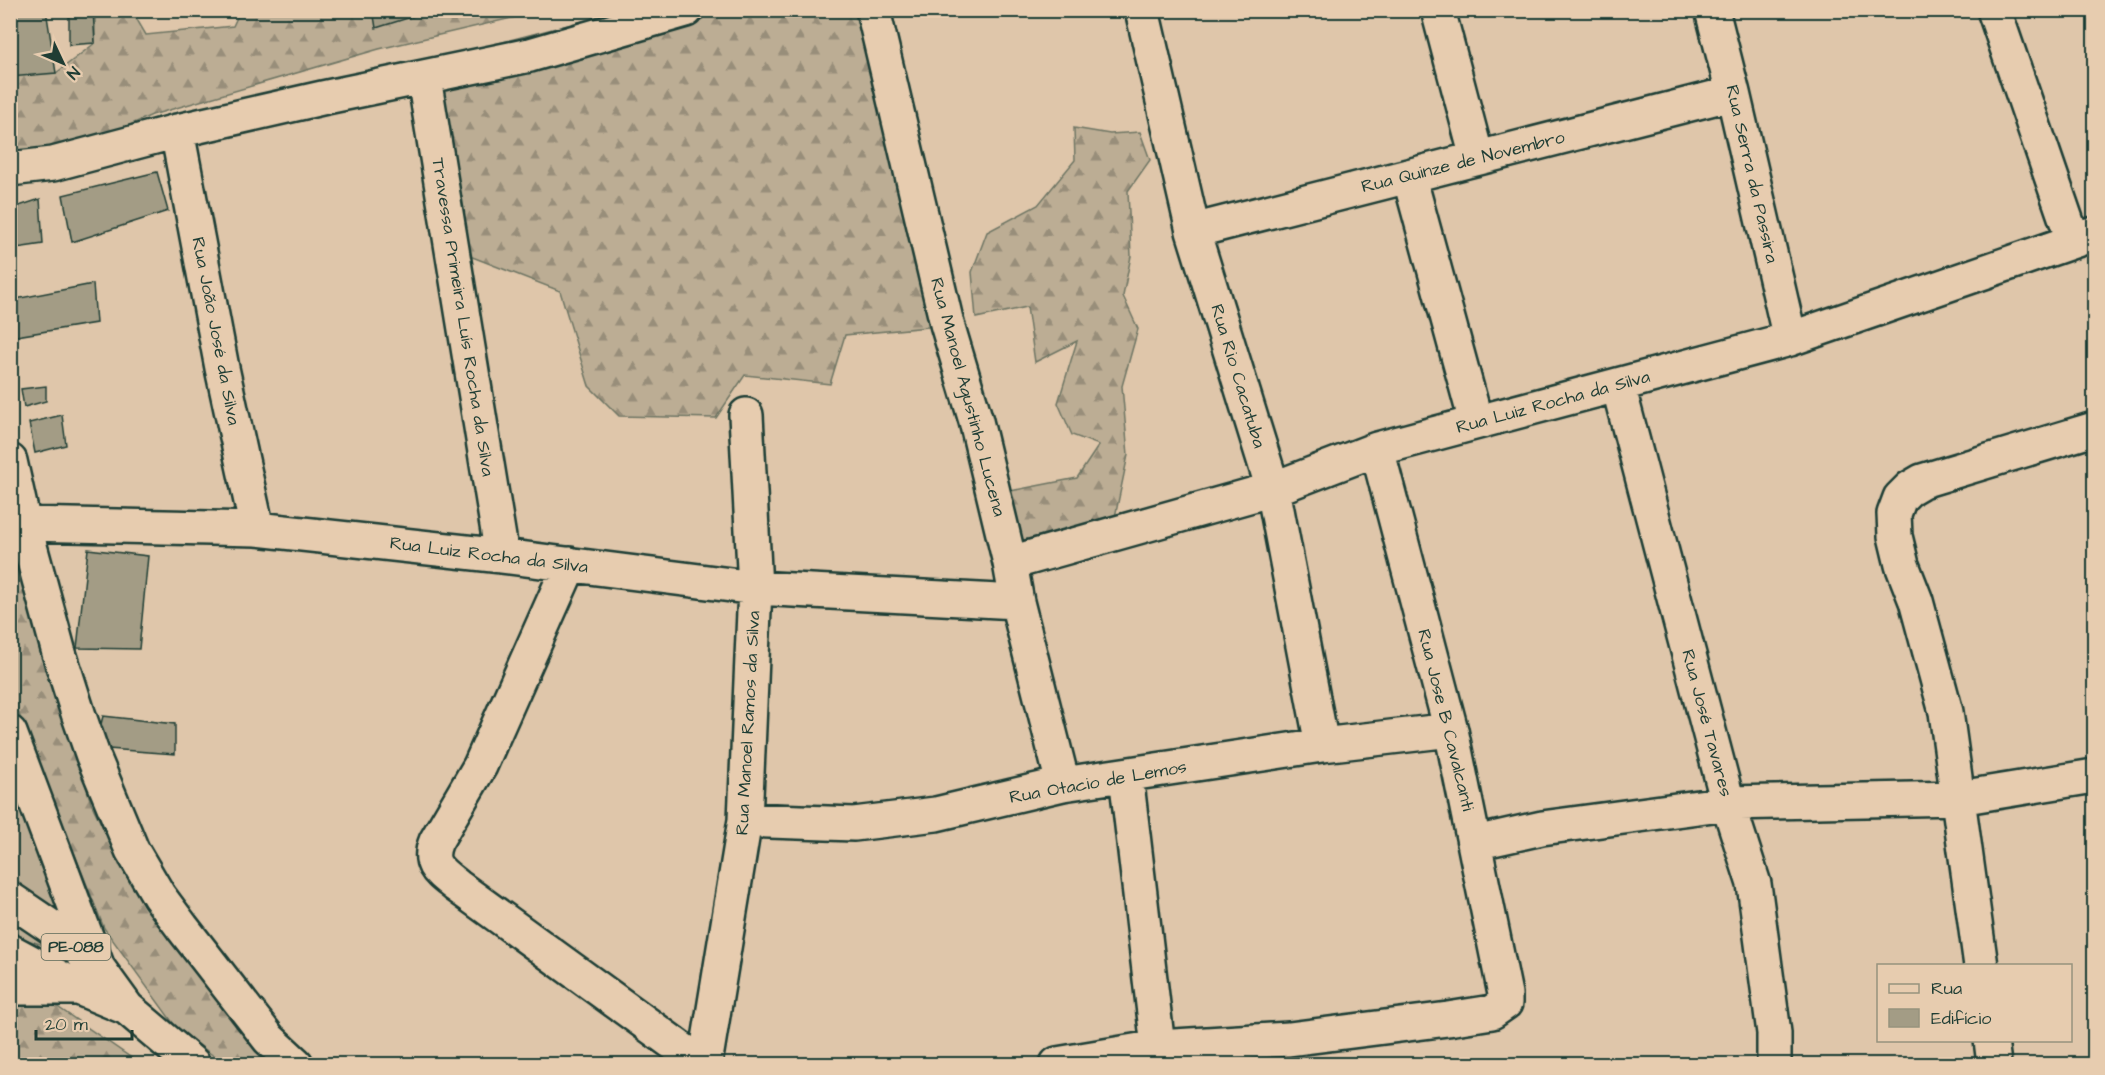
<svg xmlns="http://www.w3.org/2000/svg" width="2105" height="1075" font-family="'Architects Daughter',sans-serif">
	<defs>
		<pattern id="forest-firs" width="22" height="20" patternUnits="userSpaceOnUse" patternTransform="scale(1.5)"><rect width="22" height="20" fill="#bcad94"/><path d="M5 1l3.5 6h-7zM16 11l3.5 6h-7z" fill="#988e7a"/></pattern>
	</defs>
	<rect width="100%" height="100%" fill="#dfc6aa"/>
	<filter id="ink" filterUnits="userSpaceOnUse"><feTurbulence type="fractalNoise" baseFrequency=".0167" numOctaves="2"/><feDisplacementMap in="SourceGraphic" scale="12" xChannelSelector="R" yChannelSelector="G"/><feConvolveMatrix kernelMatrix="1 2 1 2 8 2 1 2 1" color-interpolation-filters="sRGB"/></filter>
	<g filter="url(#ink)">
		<path fill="#bcad94" stroke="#6e7564" stroke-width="1.5" d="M11 768 64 916 11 884Z
			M11 918 50 947 11 935Z"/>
		<path fill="url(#forest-firs)" stroke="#6e7564" stroke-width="1.5" d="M95 11H132L146 35 233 26 240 11H542L379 49 152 115 63 155 11 152 10 74 56 73 95 43Z
			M622 11H867L938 326 845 335 830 384 745 375 716 418 619 416 589 386 560 291 462 253 437 59Z
			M1074 128 1110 134 1140 132 1150 160 1128 191 1131 256 1123 296 1138 329 1122 386 1128 455 1115 517 1004 545 1000 493 1077 478 1099 445 1072 435 1058 403 1077 341 1035 362 1027 307 976 318 972 272 987 232 1038 205 1075 160Z
			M10 547 42 640 91 803 132 887 214 975 270 1056V1064H224L176 1027 104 928 11 694Z
			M33 990 136 1061 142 1064H11V1005Z"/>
		<path fill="#a39c85" stroke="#1f3d34" stroke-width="1.5" d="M10 10H46L56 73 10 77Z
			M69 10H93L95 43 69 45Z
			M373 10H424V13L376 28Z
			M157 172 168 211 72 242 63 195Z
			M40 199 43 244 10 249V209Z
			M93 284 96 323 10 337V300Z
			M46 386V401L24 407 21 389Z
			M62 415 66 445 35 453 29 423Z
			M88 549 148 556 139 649 77 648Z
			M103 716 175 724V754L95 748Z"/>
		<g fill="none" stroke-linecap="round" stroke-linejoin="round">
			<g stroke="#1f3d34" stroke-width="38">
				<path id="minor" d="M873 10 947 324 976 421 1010 563 1017 602 1063 784
					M1142 10 1193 231 1273 489 1322 745
					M1438 10 1477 158
					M1712 10 1733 93 1790 339
					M1994 10 2073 240
					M424 78 502 556
					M177 131 222 368 257 529
					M10 169 53 164 177 131 322 98 530 55 686 10
					M1409 176 1476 422
					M1193 231 1733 93
					M1618 385 1728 803 1754 884 1774 1033V1064
					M10 461 24 524 257 529 502 556 755 588 1017 602
					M24 524 59 653 78 713 93 756 132 850 159 896 182 927 269 1039 296 1064
					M1010 563 1273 489 1377 449 1790 339 2094 234
					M570 564 480 766 436 841C426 865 440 872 457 886L702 1064
					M1126 775 1158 1047
					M745 820 854 824 936 814 1063 784 1322 745 1451 730
					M1475 843 1542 828 1728 803 1959 798 2094 776
					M1981 966 1946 712 1916 601 1902 565 1895 536 1894 514 1900 498 1910 488 1922 481 2094 429
					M1991 1040 1994 1064
					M705 1064 745 820 755 588 746 415
					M1057 1064 1158 1047 1289 1039 1448 1019 1492 1012 1505 1003V994L1451 730 1377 449"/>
			</g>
			<g stroke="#1f3d34" stroke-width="38">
				<path id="primary" d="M10 733 98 968
					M10 899 66 937 98 968 127 1008 193 1064
					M10 951 81 989 127 1008
					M10 988H75"/>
			</g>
			<use href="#minor" stroke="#e7ccaf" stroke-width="33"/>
			<use href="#primary" stroke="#e7ccaf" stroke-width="33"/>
		</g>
	</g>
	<g text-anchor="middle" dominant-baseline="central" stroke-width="4.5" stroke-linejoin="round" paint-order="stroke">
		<rect fill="#e7ccaf" stroke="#5b6859" stroke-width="1.5" x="41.5" y="934" width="69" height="26" rx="4.5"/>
		<g font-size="16" font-weight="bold" fill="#1f3d34">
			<text x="76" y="947">PE-088</text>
		</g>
		<g font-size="18" fill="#1f3d34" stroke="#e7ccaf">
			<text transform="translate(1463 162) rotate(-14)">Rua Quinze de Novembro</text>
			<text transform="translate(1752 174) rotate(77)">Rua Serra da Passira</text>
			<text transform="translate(463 317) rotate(81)">Travessa Primeira Luís Rocha da Silva</text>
			<text transform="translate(216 331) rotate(79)">Rua João José da Silva</text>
			<text transform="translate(1238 376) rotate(73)">Rua Rio Cacatuba</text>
			<text transform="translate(968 397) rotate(75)">Rua Manoel Agustinho Lucena</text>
			<text transform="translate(1553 402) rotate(-15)">Rua Luiz Rocha da Silva</text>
			<text transform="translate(489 555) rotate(7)">Rua Luiz Rocha da Silva</text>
			<text transform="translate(1446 720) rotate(76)">Rua Jose B Cavalcanti</text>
			<text transform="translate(748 723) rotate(-87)">Rua Manoel Ramos da Silva</text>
			<text transform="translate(1707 723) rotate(75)">Rua José Tavares</text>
			<text transform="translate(1098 782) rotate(-10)">Rua Otacio de Lemos</text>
		</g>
	</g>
	<rect width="2105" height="1075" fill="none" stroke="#e7ccaf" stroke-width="36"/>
	<rect x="18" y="18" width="2069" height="1039" fill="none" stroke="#1f3d34" stroke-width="2" filter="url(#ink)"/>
	<rect x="1877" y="964" width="195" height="78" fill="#e7ccaf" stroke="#97937e" stroke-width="1.5"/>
	<rect x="1889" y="984" width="30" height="9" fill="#e7ccaf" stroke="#97937e" stroke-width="1.5"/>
	<text x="1931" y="994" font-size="18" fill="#1f3d34">Rua</text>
	<rect x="1889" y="1009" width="30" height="18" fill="#a39c85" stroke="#97937e" stroke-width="1.5"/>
	<text x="1931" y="1024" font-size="18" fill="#1f3d34">Edifício</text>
	<g transform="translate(63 63) rotate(134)" stroke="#e7ccaf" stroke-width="4.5" paint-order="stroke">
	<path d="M0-4.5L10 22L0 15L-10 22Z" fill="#1f3d34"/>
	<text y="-9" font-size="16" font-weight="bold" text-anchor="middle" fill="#1f3d34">N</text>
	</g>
	<path d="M36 1030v9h96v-9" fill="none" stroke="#1f3d34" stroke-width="3"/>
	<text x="45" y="1030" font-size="18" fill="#1f3d34" stroke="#e7ccaf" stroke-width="4.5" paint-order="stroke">20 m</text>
</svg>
